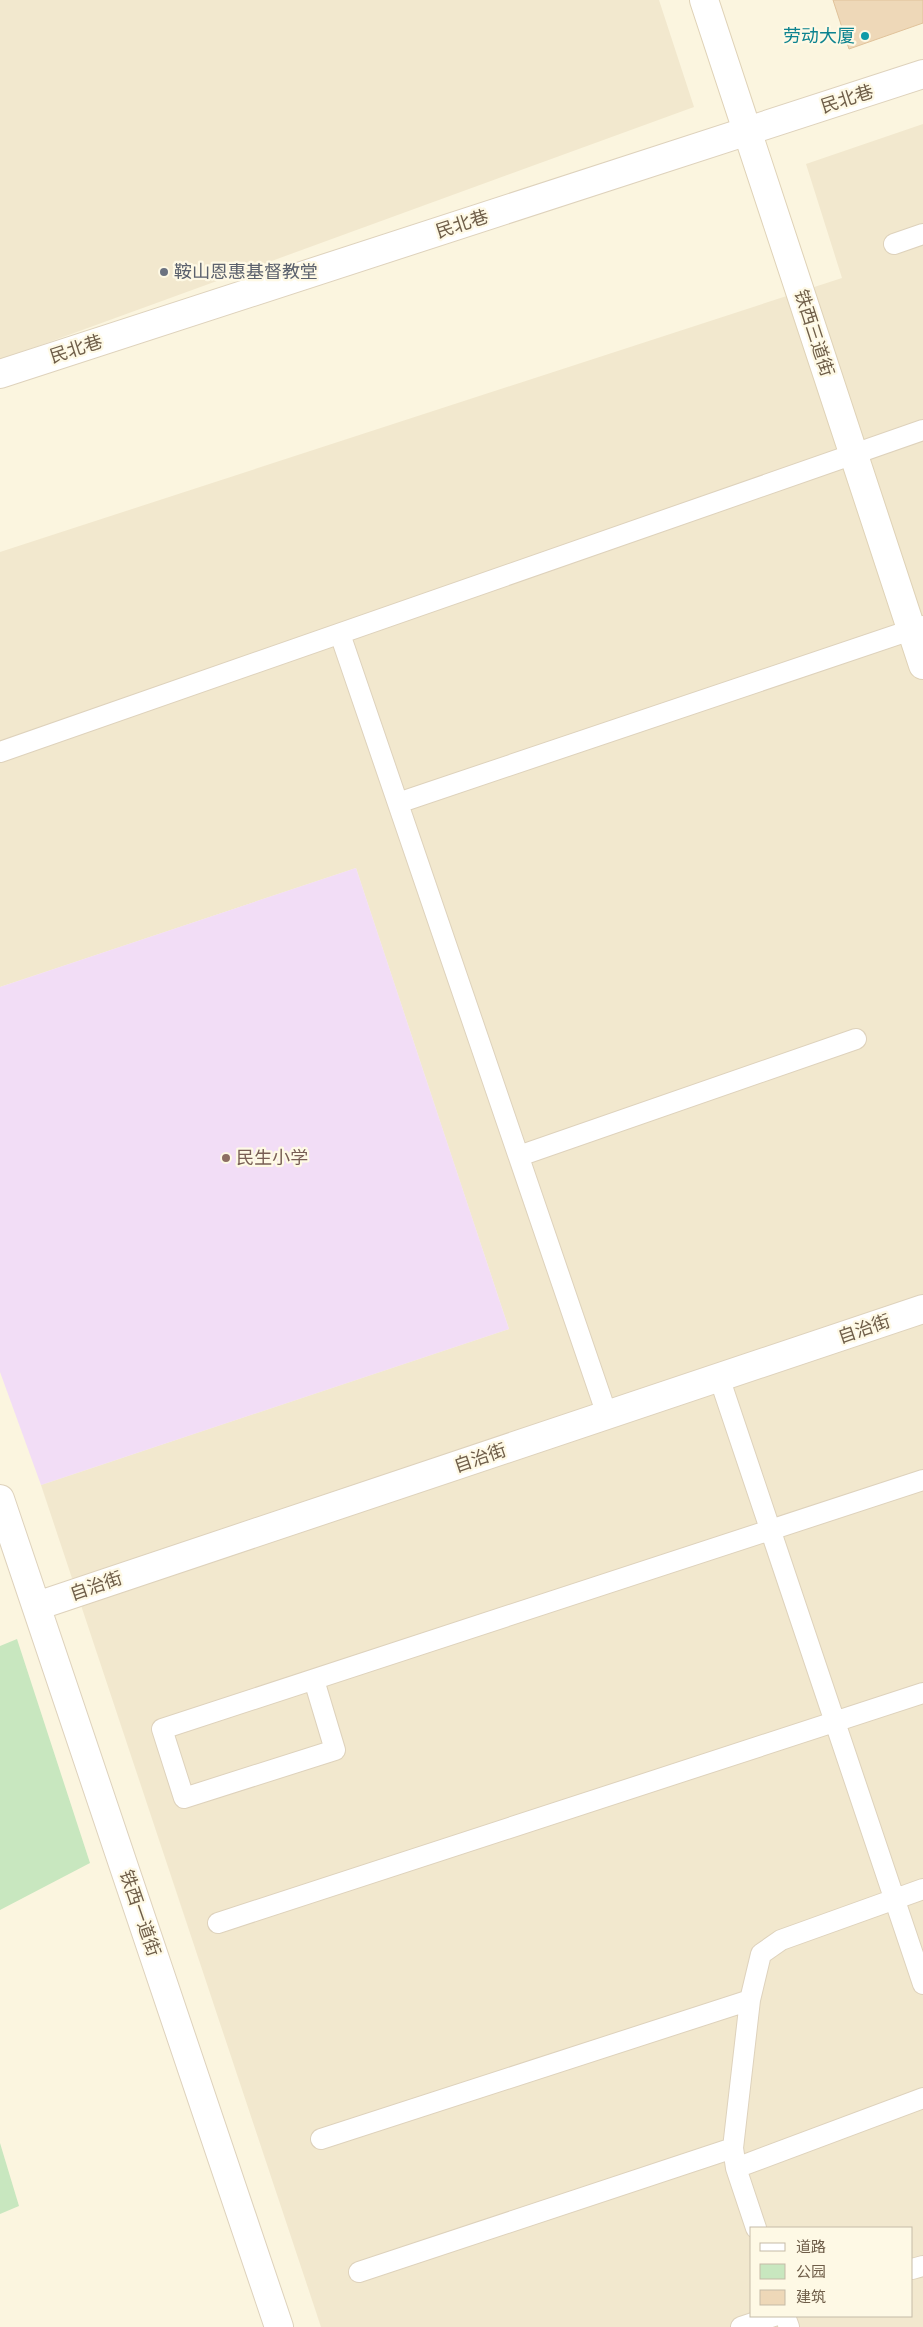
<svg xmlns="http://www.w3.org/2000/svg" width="923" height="2327" font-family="Cabin,'Noto Sans SC',sans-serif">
	<rect width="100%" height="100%" fill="#fbf5df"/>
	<path fill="#f2e8ce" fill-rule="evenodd" d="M0 0H659L694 107 0 360Z
		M923 124V2327H321L41 1485 509 1329 356 868 0 987V552L842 278 806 164ZM752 2228H912V2316H752Z"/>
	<path fill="#f2ddf6" d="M356 868 509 1329 41 1485 0 1372V987Z"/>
	<path fill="#c8e7bf" d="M17 1639 90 1863 0 1910V1646Z
		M0 2143 19 2206 0 2214Z"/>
	<path fill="#eed8b8" stroke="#e0c29a" d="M833 0H923V23L849 49Z"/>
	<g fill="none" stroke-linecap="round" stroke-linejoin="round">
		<g stroke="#ded2bc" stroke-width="22">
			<path id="service" d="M894 244 923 234
				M340 634 607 1415
				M0 752 923 430
				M398 803 923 626
				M519 1156 856 1039
				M719 1377 923 1984
				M314 1680 335 1750 184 1798 162 1729 923 1480
				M218 1923 923 1693
				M321 2139 750 2000
				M736 2168 923 2098
				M756 2228 736 2168 733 2148 750 2000 761 1954 781 1940 923 1889
				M912 2269 923 2266
				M359 2272 733 2148
				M785 2316 789 2327
				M741 2327 774 2316"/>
		</g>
		<g stroke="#ded2bc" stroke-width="30">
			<path id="minor" d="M0 374 923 74
				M0 1499 279 2327
				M37 1606 923 1309"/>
		</g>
		<g stroke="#dfd2b7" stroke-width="30">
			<path id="secondary" d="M704 0 923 665"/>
		</g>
		<use href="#service" stroke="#fff" stroke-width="20"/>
		<use href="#minor" stroke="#fff" stroke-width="28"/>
		<use href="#secondary" stroke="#fff" stroke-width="28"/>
	</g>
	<circle fill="#0f9aa8" stroke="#fef9e5" stroke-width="2" cx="865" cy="36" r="5"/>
	<circle fill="#6b7280" stroke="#fef9e5" stroke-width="2" cx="164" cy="272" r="5"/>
	<circle fill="#8d6e63" stroke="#fef9e5" stroke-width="2" cx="226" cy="1158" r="5"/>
	<g text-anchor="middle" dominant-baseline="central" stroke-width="4.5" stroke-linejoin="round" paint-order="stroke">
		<g font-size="18" fill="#0d838f" stroke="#fef9e5" text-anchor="end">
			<text x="855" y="36">劳动大厦</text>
		</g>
		<g font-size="18" fill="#6f5e49" stroke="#fef9e5">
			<text transform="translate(847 99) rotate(-18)">民北巷</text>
			<text transform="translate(462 224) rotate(-18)">民北巷</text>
			<text transform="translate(814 333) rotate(72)">铁西三道街</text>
			<text transform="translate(76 349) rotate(-18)">民北巷</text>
			<text transform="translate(864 1329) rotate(-19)">自治街</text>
			<text transform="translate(480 1458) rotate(-19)">自治街</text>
			<text transform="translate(96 1586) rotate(-19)">自治街</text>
			<text transform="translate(140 1913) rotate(71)">铁西一道街</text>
		</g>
		<g font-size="18" fill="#5b616d" stroke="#fef9e5" text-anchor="start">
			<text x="174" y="272">鞍山恩惠基督教堂</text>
		</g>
		<g font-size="18" fill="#785e54" stroke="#fef9e5" text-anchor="start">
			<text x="236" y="1158">民生小学</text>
		</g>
	</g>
	<rect x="750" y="2227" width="162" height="90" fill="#fef9e5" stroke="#c5bba7"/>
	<rect x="760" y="2243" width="25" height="8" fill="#ffffff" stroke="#c5bba7"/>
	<text x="796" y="2252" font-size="15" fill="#6f5e49">道路</text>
	<rect x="760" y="2264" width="25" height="15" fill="#c8e7bf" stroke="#c5bba7"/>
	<text x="796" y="2277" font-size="15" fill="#6f5e49">公园</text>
	<rect x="760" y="2290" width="25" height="15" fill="#eed8b8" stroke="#c5bba7"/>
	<text x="796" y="2302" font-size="15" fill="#6f5e49">建筑</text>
</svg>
